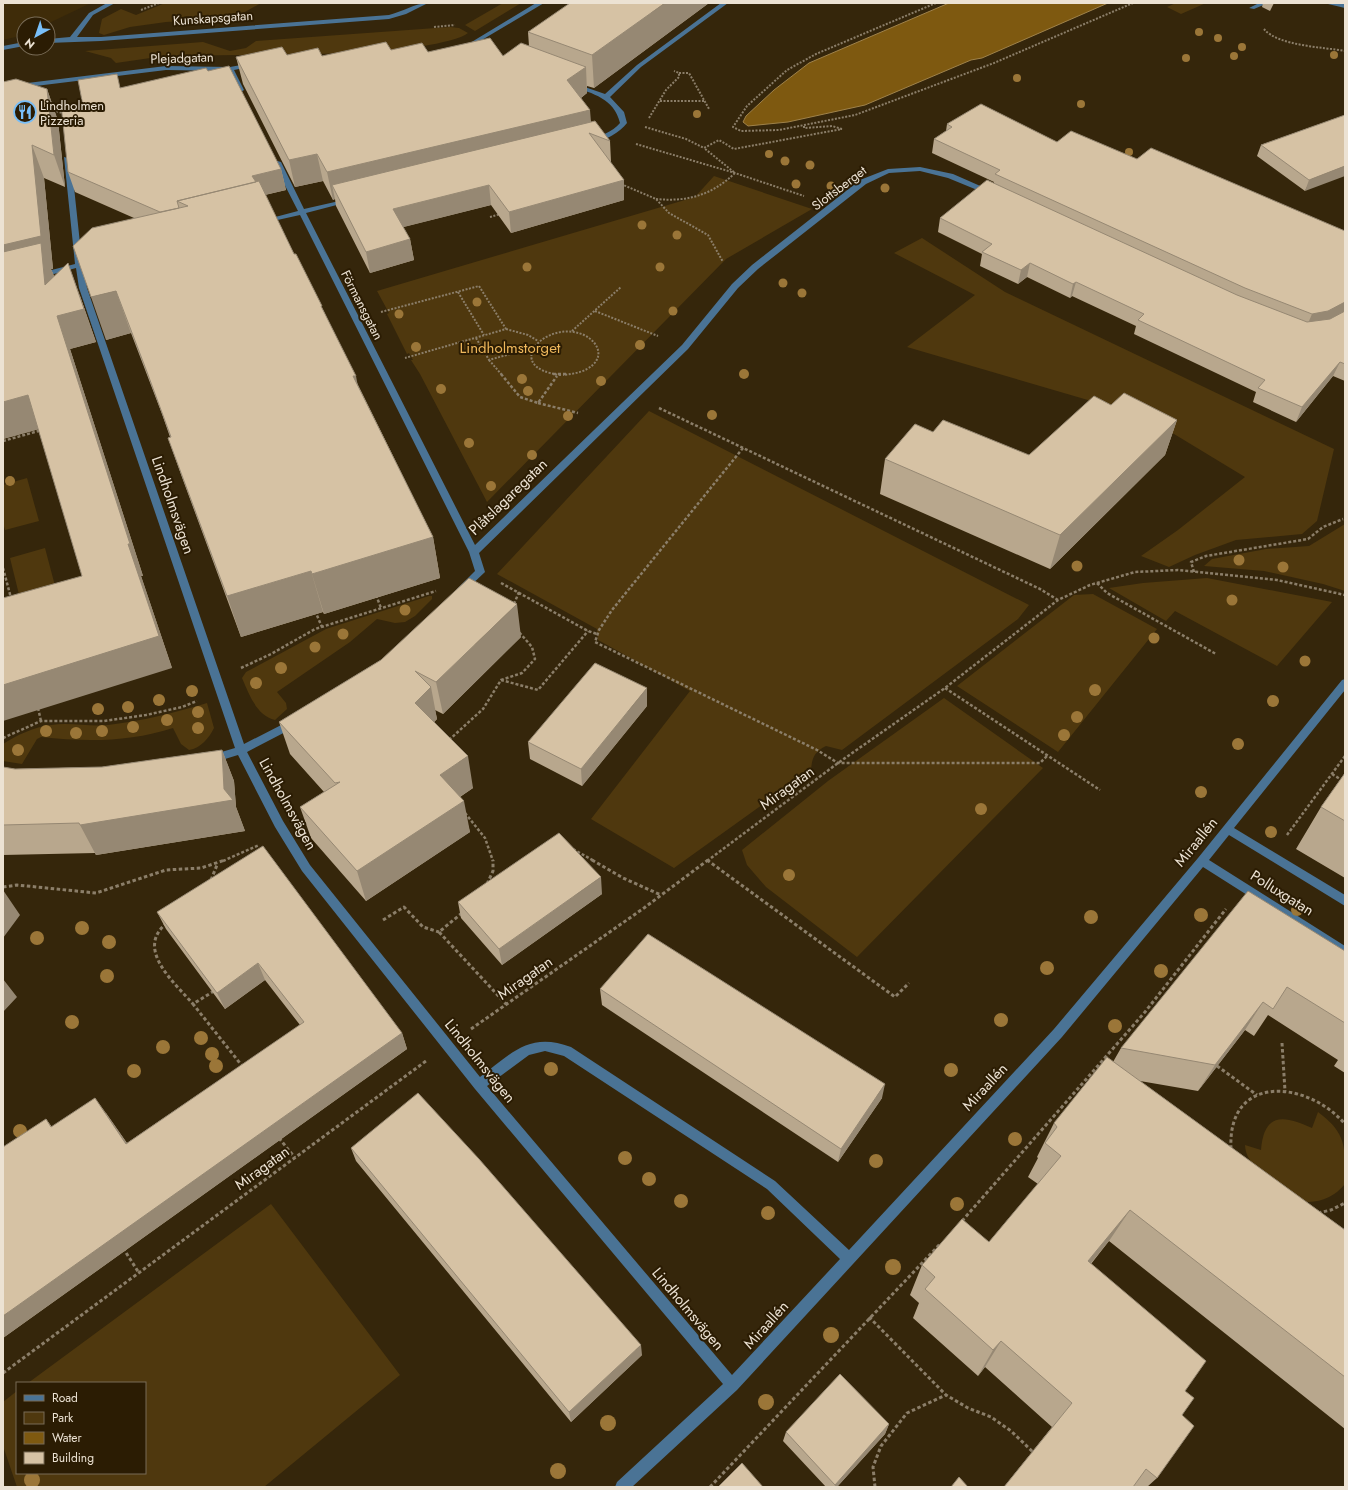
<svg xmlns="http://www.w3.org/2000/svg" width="1348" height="1490" font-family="Jost,sans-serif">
	<rect width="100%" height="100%" fill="#35260b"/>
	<path fill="#3f2c09" d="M3 3H91L47 24H24V35L3 40Z"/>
	<path fill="#4f380e" d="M165 3H261L234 18 166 22 130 27 104 35 99 33 102 19 121 9 136 15Z
		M503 3H521L475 31 465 25Z
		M1176 3H1206L1181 14 1167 7Z
		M450 27 459 28 468 33C455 44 389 51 370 53L164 56 116 63 111 58 85 51 203 42 230 51 246 48 256 41Z
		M714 176 812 209 726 259 487 502 420 374 411 360H413L409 353 407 354 387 314 389 313 377 291 695 197Z
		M922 238 1005 292 1334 449 1317 521 1302 534 1236 540 1195 555 1169 567 1141 556 1178 530 1245 477 1146 417 907 347 975 295 894 253Z
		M649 411 1029 605 1018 619 842 750 826 746C814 752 812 758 811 770L674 868 591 819 690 691 598 640 597 629 497 574Z
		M27 478 39 521 5 530 3 523V485Z
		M1345 524V591L1323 584 1264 571 1204 566 1212 559 1266 549 1309 546Z
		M45 548 63 616 27 627 10 558Z
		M1207 578 1332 602 1277 666 1175 611 1166 621 1109 588 1143 583Z
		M1093 594 1157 629 1058 752 957 686 1074 595Z
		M429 596H432V599L415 616 405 622 395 623 377 619 350 642 277 692 286 703 287 709 275 720C256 715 249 694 242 678L246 672 326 629Z
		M944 698 1043 768 857 957 766 887 747 865 742 850 828 781Z
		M207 703 214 728C209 738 201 748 189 750L181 744 173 728C130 742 86 742 41 737L37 739 22 764 3 761V744C17 735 34 727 51 725 70 722 89 727 108 725 142 721 174 713 207 703Z
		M1318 1112C1348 1134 1345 1149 1345 1184 1332 1200 1312 1206 1292 1199 1283 1195 1274 1183 1267 1177 1256 1167 1246 1161 1245 1145L1261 1150C1264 1112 1284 1115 1312 1128Z
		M271 1204 400 1375 264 1487H17L3 1446V1402L17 1391V1473H145V1383H28Z"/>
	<path fill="#7e5910" stroke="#9f824a" d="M949 3H1108L982 58 971 60 865 105 788 122 748 126 743 122 746 116 774 90 809 63Z"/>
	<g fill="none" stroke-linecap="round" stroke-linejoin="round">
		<path stroke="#8b7e69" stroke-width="2" stroke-dasharray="2 1.5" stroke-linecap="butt" d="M936 3 816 54 787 70 747 106 733 127 741 131 779 130 855 115 994 63 1133 3
			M141 10 159 3
			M434 27 455 25
			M1264 29C1278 46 1323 47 1345 51
			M679 73H689L709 109
			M660 101H705
			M53 110 62 113
			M649 118 666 90 679 77V73L674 71
			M804 126V128L832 126 842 129
			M645 127 686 139 704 148 719 140 734 149 842 129
			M636 144 735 173 804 196
			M621 184 656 199 669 213 708 235 723 262
			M656 199C688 202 712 195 735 173L704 148
			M490 217 501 214
			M458 292 484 335
			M595 311 658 336
			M381 312 479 286 506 329 405 358
			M506 329 528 335 538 341
			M572 331 621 287
			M476 338 489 360 531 348
			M489 360 502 375
			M561 375C500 368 546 318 584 335 600 343 605 359 587 369 580 373 571 374 563 375"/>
		<path stroke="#8b7e69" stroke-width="2.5" stroke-dasharray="3 2" stroke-linecap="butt" d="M501 374 520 397 538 403 557 376
			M553 374H568
			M538 403 578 413
			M659 408 1040 589 1058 600
			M3 441 42 430
			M743 448 612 610 599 630 595 642 817 750 838 763H1040L1048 755
			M3 568 11 598
			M1194 572 1191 562 1206 556 1308 539 1323 527 1343 519
			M501 583 588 631 597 634
			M1097 583 1107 593 1216 654
			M376 595 381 608
			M514 604 519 592
			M315 611 322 627
			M241 668 271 654 315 629 436 591
			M501 680 538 690 588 631
			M945 688 1100 790
			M38 708 41 721
			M3 738 41 721H104L146 715 182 707 197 701
			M449 740 483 709 501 680 522 673 535 659 532 647 519 632
			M1332 774 1345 782
			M465 813 485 838 493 861
			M1287 835 1345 756
			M573 849 594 861
			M707 860 709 861
			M223 861 259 845
			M707 861 838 763 945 688 1058 600 1090 585 1135 572 1178 570 1277 580 1345 595"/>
		<path stroke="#8b7e69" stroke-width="3" stroke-dasharray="3.5 2.5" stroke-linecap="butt" d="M592 860 623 878 661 895
			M707 860 895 997 909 983
			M211 880 217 865
			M487 884 493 871V860
			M3 887 17 885 96 893 166 870 201 868 225 860
			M462 913 439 932 506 1004
			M383 920 404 907 423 927 439 932
			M167 923C134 949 175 983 193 1004
			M214 991 193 1004 243 1067
			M471 1029 644 908 708 860
			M1282 1043 1285 1091
			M1217 1066 1257 1095
			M279 1138 295 1158
			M1231 1149C1227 1073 1307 1080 1345 1124
			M1318 1213 1331 1210 1345 1203
			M962 1221 1145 1012 1226 909
			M123 1248 139 1273
			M869 1317 946 1395
			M3 1373 426 1061
			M710 1487 941 1243
			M875 1487 873 1467 881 1446 907 1413 946 1395 968 1408 991 1417 1011 1431 1034 1453"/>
		<path fill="#4a7395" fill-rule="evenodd" d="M107 3H115L93 15 77 37H101L389 15C402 12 415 3 428 3L406 14 389 19 101 41 48 43V39L70 37 89 13Z
			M536 3H544L470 47 465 46Z
			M721 3H728L641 67 610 97 624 112 627 123C619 133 603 143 590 141V139C601 136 612 132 620 123 614 98 593 94 572 86V84H576L605 94 637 65Z
			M1259 3H1268L1254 9 1249 8Z
			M1327 3 1345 4V8L1328 4Z
			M24 42V46L3 50V46Z
			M252 63 254 64V66L234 70 244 90 241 92 238 90 228 71 166 70 3 90V86L166 66 230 67Z
			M64 157 71 159 82 262 87 264 83 266 87 288 244 744 289 721H295L297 724 295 727 247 752 283 821 310 865 480 1077C511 1054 529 1031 571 1047L775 1181 849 1250 1054 1029 1198 858 1342 680 1345 679V690L1234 828 1345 895V906L1229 835 1209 860 1345 946V957L1203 867 1062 1037 737 1390 632 1487H615L617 1482 723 1384 475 1089 302 871 275 827 238 755 212 763 208 762 207 759 208 756 235 748 79 288 76 268 39 278 35 276 36 274 75 264ZM545 1051 564 1056 767 1189 840 1259 732 1375 487 1086 529 1055Z
			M274 160 281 162 304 209 348 199 352 201 306 213 475 545 682 345 732 284 752 265 860 180 888 169 920 167 953 174 994 192 987 194 948 178 920 171 889 173 866 184 758 269 738 288 688 349 479 553 485 572 465 591H459L457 589 475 571 469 552 300 215 264 223 260 221 298 211 273 162Z"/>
	</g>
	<g fill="#9b7638">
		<circle cx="1199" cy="32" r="4"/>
		<circle cx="1218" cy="38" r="4"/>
		<circle cx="1242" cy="47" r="4"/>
		<circle cx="1334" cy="55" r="4"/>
		<circle cx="1234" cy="56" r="4"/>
		<circle cx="1186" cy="58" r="4"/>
		<circle cx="1017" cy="78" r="4"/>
		<circle cx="1081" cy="104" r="4"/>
		<circle cx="697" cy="114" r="4"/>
		<circle cx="1129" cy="152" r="4"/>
		<circle cx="769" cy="154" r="4"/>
		<circle cx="785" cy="161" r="4.5"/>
		<circle cx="810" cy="165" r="4.5"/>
		<circle cx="796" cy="184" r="4.5"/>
		<circle cx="831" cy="186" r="4.5"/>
		<circle cx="885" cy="188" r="4.5"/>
		<circle cx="642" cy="225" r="4.5"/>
		<circle cx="677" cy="235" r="4.5"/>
		<circle cx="527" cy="267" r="4.5"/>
		<circle cx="660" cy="267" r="4.5"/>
		<circle cx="783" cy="283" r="4.5"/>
		<circle cx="802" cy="293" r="4.5"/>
		<circle cx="477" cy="302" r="4.5"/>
		<circle cx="673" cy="311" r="4.5"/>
		<circle cx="399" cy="314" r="4.5"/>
		<circle cx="640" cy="345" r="5"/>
		<circle cx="416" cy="347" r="5"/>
		<circle cx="744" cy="374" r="5"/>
		<circle cx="522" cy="379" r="5"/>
		<circle cx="601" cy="381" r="5"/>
		<circle cx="441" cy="389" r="5"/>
		<circle cx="528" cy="391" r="5"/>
		<circle cx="712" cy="415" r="5"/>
		<circle cx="568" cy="416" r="5"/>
		<circle cx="469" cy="443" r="5"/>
		<circle cx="532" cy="455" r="5"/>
		<circle cx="10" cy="481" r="5"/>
		<circle cx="491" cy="486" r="5"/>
		<circle cx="1239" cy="560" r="5.5"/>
		<circle cx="1077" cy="566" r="5.5"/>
		<circle cx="1283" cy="567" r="5.5"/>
		<circle cx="1232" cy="600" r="5.5"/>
		<circle cx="405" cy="610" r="5.5"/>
		<circle cx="343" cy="634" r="5.5"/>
		<circle cx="1154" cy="638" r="5.5"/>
		<circle cx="315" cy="647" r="5.5"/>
		<circle cx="1305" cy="661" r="5.5"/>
		<circle cx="281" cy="668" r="6"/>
		<circle cx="256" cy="683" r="6"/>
		<circle cx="1095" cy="690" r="6"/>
		<circle cx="192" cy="691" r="6"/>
		<circle cx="159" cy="700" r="6"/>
		<circle cx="1273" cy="701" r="6"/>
		<circle cx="128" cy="707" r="6"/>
		<circle cx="98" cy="709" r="6"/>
		<circle cx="198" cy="712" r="6"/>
		<circle cx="1077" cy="717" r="6"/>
		<circle cx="167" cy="720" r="6"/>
		<circle cx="133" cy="727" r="6"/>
		<circle cx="198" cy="728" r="6"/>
		<circle cx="46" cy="731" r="6"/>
		<circle cx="102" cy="731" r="6"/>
		<circle cx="76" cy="733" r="6"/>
		<circle cx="1064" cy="735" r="6"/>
		<circle cx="1238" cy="744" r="6"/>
		<circle cx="18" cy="750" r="6"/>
		<circle cx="1201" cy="792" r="6"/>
		<circle cx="981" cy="809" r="6"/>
		<circle cx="1271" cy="832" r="6"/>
		<circle cx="789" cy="875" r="6"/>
		<circle cx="1297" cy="910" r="6"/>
		<circle cx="1201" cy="915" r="7"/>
		<circle cx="1091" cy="917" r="7"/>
		<circle cx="82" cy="928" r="7"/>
		<circle cx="37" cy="938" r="7"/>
		<circle cx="109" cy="942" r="7"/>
		<circle cx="1047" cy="968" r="7"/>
		<circle cx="1161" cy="971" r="7"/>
		<circle cx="107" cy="976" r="7"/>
		<circle cx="1001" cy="1020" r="7"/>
		<circle cx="72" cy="1022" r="7"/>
		<circle cx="1115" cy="1026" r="7"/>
		<circle cx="201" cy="1038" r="7"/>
		<circle cx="163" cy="1047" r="7"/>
		<circle cx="212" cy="1054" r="7"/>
		<circle cx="216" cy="1066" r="7"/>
		<circle cx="551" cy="1069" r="7"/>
		<circle cx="951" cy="1070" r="7"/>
		<circle cx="134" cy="1071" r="7"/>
		<circle cx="20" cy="1131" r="7"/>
		<circle cx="1015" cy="1139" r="7"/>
		<circle cx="625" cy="1158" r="7"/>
		<circle cx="876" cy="1161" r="7"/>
		<circle cx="649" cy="1179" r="7"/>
		<circle cx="681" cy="1201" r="7"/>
		<circle cx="957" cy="1204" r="7"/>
		<circle cx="768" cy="1213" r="7"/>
		<circle cx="893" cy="1267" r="8"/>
		<circle cx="831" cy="1335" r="8"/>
		<circle cx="766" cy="1402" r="8"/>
		<circle cx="608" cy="1423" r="8"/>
		<circle cx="558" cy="1471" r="8"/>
		<circle cx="32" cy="1480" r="8"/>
	</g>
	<path fill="#b8a78d" d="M709 3 594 88 587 86V93L581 98 591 122 610 141 611 162H610L624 180V200L511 233 491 205 403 227 410 239 414 260 370 273 336 206 335 199 333 200 323 181 295 187 243 84 236 57 287 55 322 56 391 50 428 52 503 56 529 46 528 32Z
		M1263 3H1274L1270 11 1262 7Z
		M208 71 281 169 286 190 265 195 294 254 324 312 358 385 433 537 440 578 324 614 323 612 241 637 183 480 168 438 170 437 162 414 131 333 106 340 134 218 75 192 68 172 121 88Z
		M3 82 47 89 58 121 65 187 44 178 53 269H51L54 276 80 296 96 342 70 349 143 576H141L172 668 82 576 39 429 3 439Z
		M1345 115 1305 191 1257 156 1261 145Z
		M947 124 1057 142 1137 159 1345 231V381L1333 376 1296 422 1253 402 1256 392 1134 334 1136 326 1072 296 1070 298 1027 277 1018 284 980 266 982 254 938 232 940 218 994 183V182L932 153 934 139 946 131Z
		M1111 405 1177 420 1165 455 1050 569 880 494 885 459 933 432 1029 455Z
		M521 637 443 714 435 710 437 719 434 722 473 788 460 797 470 832 366 901 311 838 300 807 324 792 290 754 279 722 381 660Z
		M647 706 582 786 530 759 528 742Z
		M222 750 234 781 236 807 245 831 96 855 95 853 3 855V767L15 769 102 767Z
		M1345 773V878L1296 849 1321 807Z
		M602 894 502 965 461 918 458 902Z
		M157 912 402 1033 407 1049 3 1338 46 1119 52 1127 106 1113 127 1143 300 1025 265 980 225 1009 166 929Z
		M1345 951V1073L1334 1066 1338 1060 1268 1015 1254 1036 1245 1030 1198 1091 1140 1081 1345 1230V1429L1109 1241 1091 1264 1185 1391 1182 1415 1157 1478 1147 1487H1004L1052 1427 985 1367 978 1376 913 1318 919 1303 910 1295 922 1265 989 1242 1038 1184 1028 1177 1038 1158 1037 1157 1054 1123 1113 1062 1121 1048Z
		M600 989 882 1098 838 1162 602 1005Z
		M351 1148 642 1355 571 1422 356 1161Z
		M889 1424 885 1434 837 1487H826L783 1441 786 1432Z"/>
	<path fill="#968873" d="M665 3H709L594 88 592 55Z
		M586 67 587 93 569 107 567 80Z
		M47 89 58 121 65 187 54 155Z
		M590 110 592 134 589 133 332 185 335 199 333 200 327 172Z
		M32 145 44 178 53 269H51L54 276 58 316 68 263 80 296 96 342 70 349 143 576H141L172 668 3 721V685L128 544 45 285 3 281V245Z
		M317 154 323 181 295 187 289 160Z
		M1345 166V176L1305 191 1309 180Z
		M281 169 286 190 260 196 252 176Z
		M624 180V200L511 233 509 212Z
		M489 185 491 205 396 229 393 209Z
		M410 239 414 260 370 273 366 252Z
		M1030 263 1027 277 1018 284 1021 270Z
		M1076 282 1072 296 1070 298 1073 284Z
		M116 291 131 333 106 340 91 297Z
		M1345 302V312L1344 314 1306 328 1312 314Z
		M1340 362 1333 376 1296 422 1302 407Z
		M353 376H356L364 418Z
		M28 395 43 428 3 439V402Z
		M1177 420 1165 455 1050 569 1060 535Z
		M433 537 440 578 324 614 312 574Z
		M311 571 323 612 241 637 227 596Z
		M517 604 521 637 443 714 436 682Z
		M431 687 437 719 422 735 415 703Z
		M647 688V706L582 786 581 769Z
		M222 750 234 781 236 807 245 831 96 855 80 825 224 789Z
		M468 756 473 788 446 806 440 775Z
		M464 801 470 832 366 901 357 871Z
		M601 877 602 894 502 965 499 949Z
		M3 890 20 915 3 938Z
		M258 963 265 980 225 1009 217 993Z
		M3 979 17 997 3 1012Z
		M1263 1002 1245 1030 1198 1091 1215 1065Z
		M402 1033 407 1049 3 1338V1316Z
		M885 1084 882 1098 838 1162 841 1149Z
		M95 1098 106 1113 137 1158 126 1144Z
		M1130 1210 1109 1241 1068 1291 1088 1261Z
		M1001 1341 985 1367 978 1376 993 1350Z
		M641 1345 642 1355 571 1422 569 1412Z
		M889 1424 885 1434 837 1487H834L835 1485Z"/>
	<path fill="#d6c2a4" stroke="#968873" d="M570 3H665L592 55 528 32Z
		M490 38 503 56 521 43 586 67 567 80 590 110 327 172 317 154 289 160 236 57 282 47 287 55 318 48 322 56 386 42 391 50 422 43 428 52Z
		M229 66 281 169 252 176 256 182 177 201 179 208 160 212 68 172 61 104 84 111 78 80 117 74 120 88 206 68 208 71Z
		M16 79 47 89 54 155 32 145 41 236 3 245V82Z
		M981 104 1057 142 1071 131 1137 159 1151 148 1345 231V302L1328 311 1312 314 1245 288 995 174 1000 170 934 139 952 127 947 124Z
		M1345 115V166L1309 180 1261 145Z
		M595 121 610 141 589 133 624 180 509 212 489 185 393 209 410 239 366 252 332 185Z
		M987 180 1237 295 1307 322 1330 319 1345 311V364L1340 362 1302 407 1258 388 1265 380 1138 320 1144 314 1076 282 1073 284 1030 263 1021 270 982 252 992 244 940 218Z
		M259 181 294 254H296L322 306H321L356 376H353L433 537 312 574 311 571 227 596 168 438 171 437 147 372 116 291 91 297 73 246 92 228 188 206 177 201Z
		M41 243 45 285 68 263 84 309 57 316 130 544H128L159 636 3 685V598L82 576 28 395 3 402V252Z
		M1124 393 1177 420 1060 535 885 459 915 424 933 432 943 420 1029 455 1094 396 1111 405Z
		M469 578 517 604 436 682 415 671 431 687 415 703 468 756 440 775 464 801 357 871 300 807 340 782 335 783 279 722 381 660Z
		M595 663 647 688 581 769 528 742Z
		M222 750 224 789 233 800 80 825 79 823 3 825V767L15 769 102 767Z
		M1345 773V821L1321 807Z
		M559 833 601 877 499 949 458 902Z
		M263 846 402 1033 3 1316V1147L46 1119 51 1127 95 1098 126 1144 304 1022 258 963 217 993 157 912Z
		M1248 891 1345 951V1023L1287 987 1273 1009 1263 1002 1215 1065 1121 1048Z
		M648 934 885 1084 841 1149 600 989Z
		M1107 1057 1345 1230V1377L1130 1210 1088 1261 1206 1361 1185 1391 1194 1398 1182 1415 1194 1426 1157 1478 1146 1469 1133 1487H1004L1072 1403 1001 1341 993 1350 925 1289 935 1277 922 1265 962 1219 989 1242 1061 1156 1045 1143 1057 1127 1054 1123Z
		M418 1093 479 1159 641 1345 569 1412 351 1148Z
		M840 1374 889 1424 835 1485 786 1432Z
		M742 1463 763 1487H718Z
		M959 1477 968 1487H951Z"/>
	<defs>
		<g id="restaurant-ring" transform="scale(1.15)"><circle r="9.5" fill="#2b1c03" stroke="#79bff8" stroke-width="1.5"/><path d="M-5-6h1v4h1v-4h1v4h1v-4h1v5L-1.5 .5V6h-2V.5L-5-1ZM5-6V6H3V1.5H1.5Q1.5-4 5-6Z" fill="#79bff8"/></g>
	</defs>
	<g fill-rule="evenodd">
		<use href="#restaurant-ring" x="25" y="112"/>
	</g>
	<g text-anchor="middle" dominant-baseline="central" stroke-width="4" stroke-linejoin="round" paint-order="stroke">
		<g font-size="13" fill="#ece2d3" stroke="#2b1c03">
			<text transform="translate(213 18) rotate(-4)">Kunskapsgatan</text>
			<text transform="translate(182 58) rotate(-2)">Plejadgatan</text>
			<text transform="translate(839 188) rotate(-37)">Slottsberget</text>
			<text transform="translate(362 305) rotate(63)">Förmansgatan</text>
		</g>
		<g font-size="13" fill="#ece2d3" stroke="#2b1c03" text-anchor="start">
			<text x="40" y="105">Lindholmen<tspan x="40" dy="15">Pizzeria</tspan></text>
		</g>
		<g font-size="15" fill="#efb85c" stroke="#2b1c03">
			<text x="510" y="348">Lindholmstorget</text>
		</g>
		<g font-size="15" fill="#ece2d3" stroke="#2b1c03">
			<text transform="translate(508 497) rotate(-44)">Plåtslagaregatan</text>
			<text transform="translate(173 505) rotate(71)">Lindholmsvägen</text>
			<text transform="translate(787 788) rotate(-36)">Miragatan</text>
			<text transform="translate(288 804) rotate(61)">Lindholmsvägen</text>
			<text transform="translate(1196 842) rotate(-51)">Miraallén</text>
			<text transform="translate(1282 893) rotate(32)">Polluxgatan</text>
			<text transform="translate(525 978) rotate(-35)">Miragatan</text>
			<text transform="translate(480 1061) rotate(51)">Lindholmsvägen</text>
			<text transform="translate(985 1087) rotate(-47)">Miraallén</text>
			<text transform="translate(262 1168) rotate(-36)">Miragatan</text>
			<text transform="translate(688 1309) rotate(50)">Lindholmsvägen</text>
			<text transform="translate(766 1325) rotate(-48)">Miraallén</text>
		</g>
	</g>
	<rect width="1348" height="1490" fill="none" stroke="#ece2d3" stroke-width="8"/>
	<rect x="16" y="1382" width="130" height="92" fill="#2b1c03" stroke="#786b56"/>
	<rect x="24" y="1395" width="20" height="6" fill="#4a7395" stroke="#786b56"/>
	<text x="52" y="1402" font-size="12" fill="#ece2d3">Road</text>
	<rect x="24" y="1412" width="20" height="12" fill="#4f380e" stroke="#786b56"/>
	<text x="52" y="1422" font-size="12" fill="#ece2d3">Park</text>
	<rect x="24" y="1432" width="20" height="12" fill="#7e5910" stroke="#786b56"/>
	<text x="52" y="1442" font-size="12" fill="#ece2d3">Water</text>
	<rect x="24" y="1452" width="20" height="12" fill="#d6c2a4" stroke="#786b56"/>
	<text x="52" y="1462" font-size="12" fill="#ece2d3">Building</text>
	<g transform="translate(36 36) rotate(220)"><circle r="19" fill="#2b1c03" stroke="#786b56"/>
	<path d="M0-3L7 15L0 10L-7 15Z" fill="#79bff8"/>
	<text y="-6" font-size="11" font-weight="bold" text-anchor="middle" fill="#ece2d3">N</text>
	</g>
</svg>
